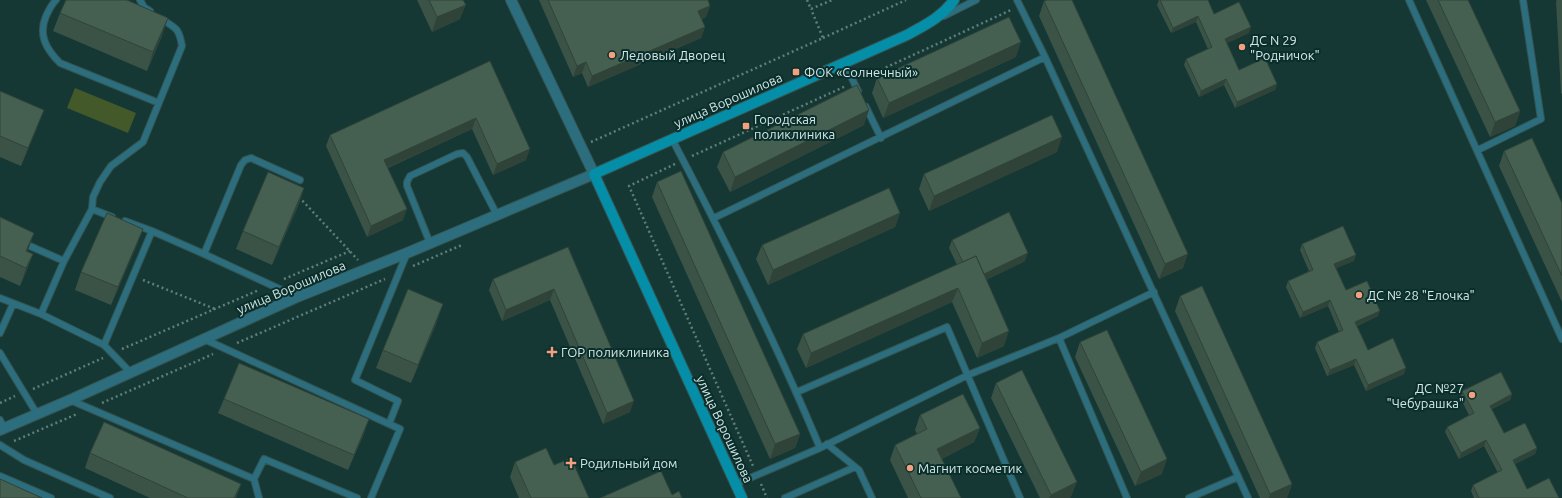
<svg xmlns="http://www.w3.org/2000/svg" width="1562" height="498" font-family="Ubuntu,sans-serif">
	<rect width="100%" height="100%" fill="#153835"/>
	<path fill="#435929" d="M75 88 136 113 128 133 67 108Z"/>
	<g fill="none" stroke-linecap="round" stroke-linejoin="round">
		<g stroke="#345451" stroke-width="8">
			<path id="service" d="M56 0C51 5 49 10 46 16 38 35 46 49 60 63L159 103
				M140 0 144 7 150 11
				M1017 0 1045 57 1248 498
				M1409 0 1562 339
				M944 16 976 0
				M844 62 858 91
				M866 107 881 138
				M672 139C725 240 776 342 820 448
				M1478 150 1541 119 1523 0
				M92 209 93 197 100 182 111 166 143 142 182 46C179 28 176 28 161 19
				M714 218 1045 57
				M125 221 152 231 104 345 131 373
				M152 231 204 254 297 297
				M23 243 64 261
				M430 243 407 186V182L410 176 457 154 463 153 467 157 497 215
				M204 254 241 165 245 160 251 158 300 180
				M0 298 41 314
				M0 333 13 304
				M1059 338 1127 498
				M204 339 400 429 371 498
				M104 345 41 314 64 261 92 209 112 217
				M0 353 37 414
				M797 392 947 327 1020 498
				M70 400 254 479 259 498
				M0 420 4 428
				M389 424 398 401 355 380 407 253
				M827 444 859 470 872 498
				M0 445 24 460 110 498
				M0 476 51 498
				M254 479 264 459 357 498
				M736 484 820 448 968 375 1059 338 1154 292
				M785 498 855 467
				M1189 498 1238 477"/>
		</g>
		<g stroke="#345451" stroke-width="12">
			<path id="tertiary" d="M0 430 70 400 297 297 407 253 594 174 511 0"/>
		</g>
		<g stroke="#345451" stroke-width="12">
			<path id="secondary" d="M742 498 594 174 907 35C925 25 942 17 954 0"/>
		</g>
		<path stroke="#607d7a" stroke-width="2.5" stroke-dasharray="2 3" stroke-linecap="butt" d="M807 0 811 9 832 0
			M823 38 906 0
			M863 78 1011 10
			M591 142 823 38 811 9
			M692 156 846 86
			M675 164 629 186 753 466
			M299 197 358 260
			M413 266 462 245
			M284 279 350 251
			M143 280 215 309
			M237 343 385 279
			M122 349 259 290
			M33 389 103 358
			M0 403 15 396
			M102 403 213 354
			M14 441 77 414
			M761 484 767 498"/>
		<use href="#service" stroke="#2c6d7e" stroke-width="6"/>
		<use href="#tertiary" stroke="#2c6d7e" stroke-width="10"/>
		<use href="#secondary" stroke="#048ea8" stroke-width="10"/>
	</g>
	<path fill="#3b5346" d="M417 0H463L460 19 432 32Z
		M539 0H708L710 6 706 17 702 19 705 27 701 38 588 87 582 73 573 77Z
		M1159 0H1208L1214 14 1249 33 1227 43 1239 70 1277 84 1275 90 1235 108 1224 85 1199 97 1184 65 1186 59 1208 49 1196 22 1171 33 1157 5Z
		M1426 0H1468L1520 111 1515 126 1490 137Z
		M1557 0H1562V93L1561 94 1556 1Z
		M1044 1 1183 268 1159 279 1039 16Z
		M60 13 162 36 147 71 53 31Z
		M1016 57 883 118 872 93 877 78Z
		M490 61 526 160 493 175 472 129 388 168 403 220 367 237 326 146 330 135Z
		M0 91 37 128 21 166 0 157Z
		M864 125 730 192 717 167 723 152Z
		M1504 151 1562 203V302L1499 166Z
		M1057 152 929 211 919 189 924 174Z
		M657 182 800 434 795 448 770 459 652 197Z
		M304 188 298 206 272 265 236 249 243 231Z
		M900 213 895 227 768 285 756 259 762 245Z
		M0 217 27 251 33 254 26 272 20 286 0 277Z
		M143 229 136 247 111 305 75 290 81 272Z
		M952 240 1025 261 986 280 1004 346 977 358 952 302 806 368 797 349 803 334 957 265 949 248Z
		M1302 244 1354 261 1336 268 1346 290 1378 316 1357 326 1368 350 1404 374 1366 391 1354 365 1327 376 1315 348 1317 342 1339 332 1328 306 1300 318 1286 287 1288 281 1309 271 1300 250Z
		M568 247 630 412 603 424 550 300 502 321 489 290 493 279Z
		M1180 296 1292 484 1287 498H1260L1175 311Z
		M437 322 411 383 376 368 383 350Z
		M1080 342 1162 474 1135 486 1075 357Z
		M996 383 1071 497 1069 498H1040L991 398Z
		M1462 391 1512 394 1510 400 1492 409 1504 433 1537 448 1535 454 1515 464 1527 489 1559 498H1474L1471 491 1473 485 1498 473 1484 446 1459 459 1445 432 1447 427 1469 415 1460 397Z
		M224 399 364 434 348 470 218 413Z
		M920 415 980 428 974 442 942 459 961 498H908L890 460 895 445 917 434 915 430Z
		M90 453 241 484 236 498H150L85 468Z
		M515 462 554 465 589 498H519L510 477Z"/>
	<path fill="#304339" d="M466 5 460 19 432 32 437 17Z
		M710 6 706 17 694 22 698 11Z
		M1198 16 1196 22 1171 33 1173 28Z
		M168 18 162 36 147 71 153 52Z
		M705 27 701 38 588 87 592 76Z
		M1251 27 1249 33 1223 45 1225 39Z
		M1021 42 1016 57 883 118 889 103Z
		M586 62 582 73 573 77 577 66Z
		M1226 79 1224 85 1199 97 1201 91Z
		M1277 84 1275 90 1235 108 1237 102Z
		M44 110 37 128 21 166 28 148Z
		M869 110 864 125 730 192 735 177Z
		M1520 111 1515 126 1490 137 1495 122Z
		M476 118 472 129 380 171 384 160Z
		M1062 137 1057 152 929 211 934 196Z
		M530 149 526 160 493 175 497 164Z
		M304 188 298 206 272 265 279 247Z
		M407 209 403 220 367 237 371 226Z
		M900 213 895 227 768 285 773 270Z
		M143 229 136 247 111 305 118 287Z
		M34 233 28 251 21 266 26 251Z
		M1028 253 1025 261 976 285 980 276Z
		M33 254 26 272 20 286 26 268Z
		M1188 254 1183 268 1159 279 1165 264Z
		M1356 255 1354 261 1332 270 1334 264Z
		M958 288 952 302 806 368 811 353Z
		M554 289 550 300 502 321 506 310Z
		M1330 300 1328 306 1300 318 1303 312Z
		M443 304 437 322 411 383 418 365Z
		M1380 311 1378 316 1353 327 1355 322Z
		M1009 331 1004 346 977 358 982 343Z
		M1356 359 1354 365 1327 376 1330 370Z
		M1406 368 1404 374 1366 391 1368 385Z
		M1512 394 1510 400 1487 411 1490 406Z
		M634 401 630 412 603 424 607 413Z
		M369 419 364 434 348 470 354 455Z
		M980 428 974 442 932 464 937 449Z
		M800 434 795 448 770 459 775 444Z
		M1486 440 1484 446 1459 459 1461 453Z
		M1537 448 1535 454 1511 466 1513 460Z
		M1167 459 1162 474 1135 486 1141 472Z
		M1077 482 1071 497 1069 498H1049L1051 495Z
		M241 484 236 498H234Z
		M1292 484 1287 498H1269L1270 494Z"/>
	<path fill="#456051" stroke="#304339" d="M66 0H127L168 18 153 52 60 13Z
		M429 0H463L466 5 437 17Z
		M548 0H708L710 6 698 11 705 27 592 76 586 62 577 66Z
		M1047 0H1072L1188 254 1165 264 1044 1Z
		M1160 0H1208L1214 14 1239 2 1251 27 1225 39 1239 70 1265 58 1277 84 1237 102 1226 79 1201 91 1186 59 1212 47 1198 16 1173 28Z
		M1438 0H1468L1520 111 1495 122Z
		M1009 17 1021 42 889 103 877 78Z
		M490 61 530 149 497 164 476 118 384 160 407 209 371 226 330 135Z
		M857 85 869 110 735 177 723 152Z
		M0 91 44 110 28 148 0 136Z
		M1052 115 1062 137 934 196 924 174Z
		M1532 138 1562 203V276L1504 151Z
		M681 171 800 434 775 444 657 182Z
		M268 172 304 188 279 247 243 231Z
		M889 188 900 213 773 270 762 245Z
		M1009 212 1028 253 984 274 976 256 963 262 952 240Z
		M107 213 143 229 118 287 81 272Z
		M0 217 34 233 26 251 33 254 26 268 0 256Z
		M1343 226 1356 255 1334 264 1346 290 1367 281 1380 311 1355 322 1368 350 1393 338 1406 368 1368 385 1356 359 1330 370 1317 342 1343 330 1330 300 1303 312 1288 281 1313 270 1302 244Z
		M568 247 634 401 607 413 554 289 506 310 493 279Z
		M976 256 1009 331 982 343 958 288 811 353 803 334Z
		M1202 286 1292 484 1270 494 1180 296Z
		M408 289 443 304 418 365 383 350Z
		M1107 330 1167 459 1141 472 1080 342Z
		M239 363 369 419 354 455 224 399Z
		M1022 370 1077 482 1051 495 996 383Z
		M1501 372 1512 394 1490 406 1504 433 1525 423 1537 448 1513 460 1527 489 1549 478 1559 498H1479L1473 485 1502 470 1486 440 1461 453 1447 427 1474 413 1462 391Z
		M963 394 980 428 937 449 961 498H921L895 445 927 429 920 415Z
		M104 422 241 484 234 498H188L90 453Z
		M546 448 554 465 571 458 589 498H531L515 462Z
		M661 471 672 495 679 491 682 498H600Z
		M0 479 42 498H0Z"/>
	<g fill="#f2a080" stroke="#092e2b" stroke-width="1.5">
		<circle cx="1242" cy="47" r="4"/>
		<circle cx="612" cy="55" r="4"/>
		<rect x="792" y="68" width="8" height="8" rx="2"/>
		<rect x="742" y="122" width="8" height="8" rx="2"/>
		<circle cx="1359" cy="295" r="4"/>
		<path d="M550 346h4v4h4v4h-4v4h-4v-4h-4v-4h4z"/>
		<circle cx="1472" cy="395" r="4"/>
		<path d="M569 457h4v4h4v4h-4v4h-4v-4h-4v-4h4z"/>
		<circle cx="910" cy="468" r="4"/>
	</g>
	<g text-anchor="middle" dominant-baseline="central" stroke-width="4" stroke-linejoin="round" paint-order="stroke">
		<g font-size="13" fill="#d4e7e5" stroke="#092e2b" text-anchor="start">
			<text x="1250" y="40">ДС N 29<tspan x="1250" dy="15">"Родничок"</tspan></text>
			<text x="620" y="55">Ледовый Дворец</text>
			<text x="804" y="72">ФОК «Солнечный»</text>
			<text x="754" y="119">Городская<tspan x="754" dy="15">поликлиника</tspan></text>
			<text x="1367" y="295">ДС № 28 "Елочка"</text>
			<text x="561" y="352">ГОР поликлиника</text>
			<text x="1464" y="388" text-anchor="end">ДС №27<tspan x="1464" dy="15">"Чебурашка"</tspan></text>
			<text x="580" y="463">Родильный дом</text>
			<text x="918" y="468">Магнит косметик</text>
		</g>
		<g font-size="13" fill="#d4e7e5" stroke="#092e2b">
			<text transform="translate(728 100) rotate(-24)">улица Ворошилова</text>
			<text transform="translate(291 287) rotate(-23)">улица Ворошилова</text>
			<text transform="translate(725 429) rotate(65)">улица Ворошилова</text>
		</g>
	</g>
</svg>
